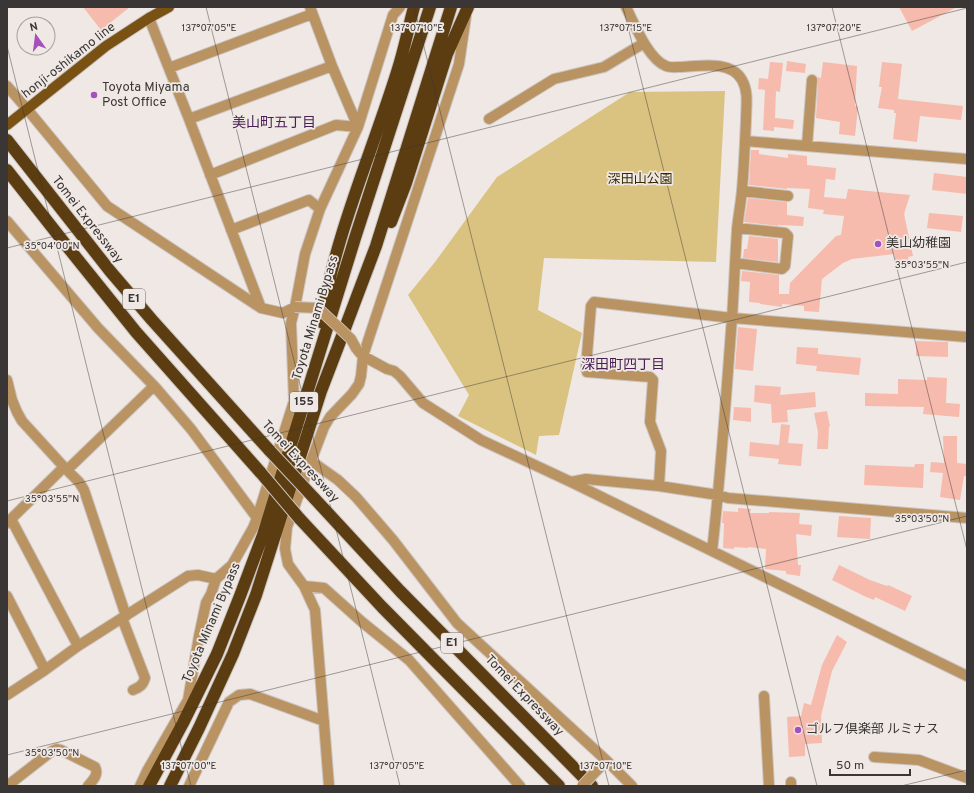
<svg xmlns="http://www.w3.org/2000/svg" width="974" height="793" font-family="Overpass,'Noto Sans JP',sans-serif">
	<rect width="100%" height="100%" fill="#efe8e4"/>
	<path fill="#dac380" d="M725 91 716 262 544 258 538 310 582 333 559 435 539 436 536 455 458 416 469 395 408 295 435 262 497 177 630 92Z"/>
	<path fill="#f6bbad" d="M83 7H130L101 30Z
		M899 7H957L912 31Z
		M787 61 806 64 805 73 786 71Z
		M770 62 783 63 780 92 776 91 775 118 794 120 793 129 774 127V131L763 130 765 90 758 89 759 78 768 79Z
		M823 62 857 66 855 106 858 107 855 136 839 134 840 122 816 118 818 80V77L821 78Z
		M882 62 902 64 898 99 963 106 961 120 920 116 917 142 893 139 896 113H894V110L878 108 882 87H879Z
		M751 150H759V154L788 158V154L807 156V165L836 168 835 180 826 179 824 197 846 199 848 189 910 195 904 214 913 256 908 257 910 266 897 268 894 254 852 259 843 263 822 279 819 312 804 311V306L782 304V307L760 304V303L749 302 750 282 741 281 742 271H743L779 275V294H789L790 283 836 236 841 235 844 216 823 214 824 210 808 208 810 189 787 188V189L749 185Z
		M934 173 967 177V194L932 190Z
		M748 198 787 202V215L804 217 803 226 778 225V226L744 222Z
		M929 213 963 216 961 232 927 228Z
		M749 236 778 239V262L743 258 744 249H747Z
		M738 327 757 329 753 371 735 369Z
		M916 341 948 342V357L916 356Z
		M797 347 818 348V354L861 358 859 375 816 371 817 366 796 364Z
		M927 377 947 378 946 403 960 404 959 417 923 414 924 407 865 406V393L898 394V379L927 380Z
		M755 385 781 387 780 395 815 392 816 407 787 410 788 422 772 423 771 404 754 402Z
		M734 407 751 408V422L733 420Z
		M827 411 830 426 829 427 828 449H817L818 432 814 413Z
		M781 424 790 425 788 443 803 444 801 466 778 464 779 459 749 456 750 442 779 445Z
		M943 436H957V463L967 464 966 476H964L960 500 940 497 943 473 930 472 931 462 944 463Z
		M915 464H924L923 488 864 485 865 465 914 467Z
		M738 508 751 509 750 513H769V512L800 513 799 524 812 525 811 536 796 534 798 565H801L800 576 786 574V571L765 569 766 549 749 547 748 548 734 547V549L723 548 724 523H722L723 511 738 512Z
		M839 516 871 518 870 539 837 537Z
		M839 565 870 580 887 586 888 585 912 596 905 611 875 597 874 600 864 596 832 580Z
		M837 635 847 642 832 671 821 716 822 743 805 744V756L789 757 787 717 801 716 804 703 811 705 822 665Z"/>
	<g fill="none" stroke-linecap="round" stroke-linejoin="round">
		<g stroke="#cbc4c1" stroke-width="12">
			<path id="minor" d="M626 7C634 23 648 59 666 66 670 68 677 67 681 67 701 66 731 60 742 80 749 92 746 107 746 120 745 143 744 167 742 190 741 203 738 217 737 230 735 260 734 289 732 318 726 396 721 474 712 551
				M149 18 189 119 261 308
				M169 68 312 14
				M7 86 27 109 107 206 261 308 283 313 295 307
				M189 119 332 66
				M489 119 554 79 604 67 644 43
				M745 141 967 159
				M807 146 812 80
				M210 175 336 125 358 127 332 66 310 7
				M742 191 788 196
				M7 221 98 328 156 388 191 429 257 518
				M231 230 309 200 320 209
				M735 263 782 269 785 266 788 236 785 233 737 228
				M359 352 363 356 387 369 394 371 400 376 423 403 481 440 571 482 967 676
				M7 380 12 400 17 412 22 421 64 467 79 482 84 490 126 616
				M311 461 338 480 356 497 393 540 457 623 607 761 632 786
				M67 470 154 386
				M571 482 586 479 659 486 718 495 728 498 967 518
				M659 486 661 451 650 422 653 380 650 377 587 372 586 367 591 306 594 302 732 318 967 337
				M11 519 78 646
				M7 523 64 467
				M304 586 324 588 362 622 409 660 520 786
				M7 596 45 670
				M122 618 145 678C143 685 140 687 133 690
				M7 695 45 670 78 646 188 576 198 575 216 579
				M764 696 769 786
				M874 757 919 760 967 778
				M7 786 52 751 57 749 61 750 95 767C99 775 93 780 88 786
				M140 786 147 771 188 700 199 636 206 603 211 594 216 579 232 565 253 528 257 518 294 401 291 323 295 307 305 254 320 209 358 127 393 15 400 7
				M189 786 229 702 239 695 250 694 324 721
				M329 786 315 610 304 586 288 564 285 549 287 527 311 461 324 427 330 417 352 394 359 384 361 376 363 356 459 64 466 16
				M791 786V782"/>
		</g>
		<g stroke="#cbc4c1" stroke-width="12">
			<path id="major" d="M7 125 106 46 149 18 169 7"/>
		</g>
		<g stroke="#cbc4c1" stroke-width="14">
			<path id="highway" d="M7 140 110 271 152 320 270 451
				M7 170 66 245 136 332 261 473
				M391 222 406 183 447 54 468 7
				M321 322C335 235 371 155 397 72 404 51 408 29 414 7
				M314 498 400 591 592 786
				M299 518 382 607 559 786
				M149 786 183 723 217 654 240 596 263 535 355 238 430 7
				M170 786 199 728 233 654 256 595 321 391 339 344 376 246 451 7"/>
		</g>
		<use href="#minor" stroke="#ba9362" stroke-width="10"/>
		<use href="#major" stroke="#795113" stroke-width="10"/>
		<use href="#highway" stroke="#5b3d11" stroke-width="12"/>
		<g stroke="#cbc4c1" stroke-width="12" stroke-linecap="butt">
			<path id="minor-bridge" d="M295 307 318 308 351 339 357 350
				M582 786 600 767"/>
		</g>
		<g stroke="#cbc4c1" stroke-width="14" stroke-linecap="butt">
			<path id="highway-bridge" d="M270 451 314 498
				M261 473 299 518"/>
		</g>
		<use href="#minor-bridge" stroke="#ba9362" stroke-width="10"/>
		<use href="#highway-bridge" stroke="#5b3d11" stroke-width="12"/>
	</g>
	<path fill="none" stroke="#393635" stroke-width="1" stroke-opacity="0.45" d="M206 7 400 786M414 7 609 786M623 7 817 786M832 7 967 550M7 46 191 786M7 248 967 8M7 501 967 262M7 755 967 516M901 786 967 770"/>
	<g fill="#a650bd" stroke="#efe8e4" stroke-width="1.5">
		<circle cx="94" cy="95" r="4"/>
		<circle cx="878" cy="244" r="4"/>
		<circle cx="798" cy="730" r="4"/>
	</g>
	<g text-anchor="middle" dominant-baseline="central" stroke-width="3.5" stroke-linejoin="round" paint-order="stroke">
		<g fill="#efe8e4" stroke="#706b6a" stroke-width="1">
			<rect x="123" y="289" width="22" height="20" rx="3"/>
			<rect x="290" y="392" width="28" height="20" rx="3"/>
			<rect x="441" y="633" width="22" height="20" rx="3"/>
		</g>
		<g font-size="12" font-weight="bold" fill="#393635">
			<text x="134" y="299">E1</text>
			<text x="304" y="402">155</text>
			<text x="452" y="643">E1</text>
		</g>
		<g font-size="13" fill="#393635" stroke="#efe8e4">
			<text transform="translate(69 61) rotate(-38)">honji-oshikamo line</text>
			<text transform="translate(87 220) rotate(52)">Tomei Expressway</text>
			<text transform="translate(316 318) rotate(-73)">Toyota Minami Bypass</text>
			<text transform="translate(300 462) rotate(47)">Tomei Expressway</text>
			<text transform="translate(212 623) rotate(-67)">Toyota Minami Bypass</text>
			<text transform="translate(524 696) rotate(46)">Tomei Expressway</text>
		</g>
		<g font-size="13" fill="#393635" stroke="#efe8e4" text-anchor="start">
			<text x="102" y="88">Toyota Miyama<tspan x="102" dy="15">Post Office</tspan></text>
			<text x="886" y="244">美山幼稚園</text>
			<text x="806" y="730">ゴルフ倶楽部 ルミナス</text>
		</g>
		<g font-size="13" fill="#352900" stroke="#efe8e4">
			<text x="640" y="180">深田山公園</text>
		</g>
		<g font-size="14" fill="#492054" stroke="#efe8e4">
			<text x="274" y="123">美山町五丁目</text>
			<text x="623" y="365">深田町四丁目</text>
		</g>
	</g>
	<g font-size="10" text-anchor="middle" fill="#393635" stroke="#efe8e4" stroke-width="3.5" stroke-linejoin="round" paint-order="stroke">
		<text x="209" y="31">137°07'05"E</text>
		<text x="417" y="31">137°07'10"E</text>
		<text x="626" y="31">137°07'15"E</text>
		<text x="834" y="31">137°07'20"E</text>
		<text x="52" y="249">35°04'00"N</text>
		<text x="922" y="268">35°03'55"N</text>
		<text x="52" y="502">35°03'55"N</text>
		<text x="922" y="522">35°03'50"N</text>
		<text x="52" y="756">35°03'50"N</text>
		<text x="189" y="769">137°07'00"E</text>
		<text x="397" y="769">137°07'05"E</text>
		<text x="606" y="769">137°07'10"E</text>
	</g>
	<rect width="974" height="793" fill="none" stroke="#393635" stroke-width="16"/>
	<g transform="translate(36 36) rotate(346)"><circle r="19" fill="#efe8e4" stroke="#a6a19e"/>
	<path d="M0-3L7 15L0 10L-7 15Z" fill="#a650bd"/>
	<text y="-6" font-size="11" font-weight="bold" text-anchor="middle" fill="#393635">N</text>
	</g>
	<path d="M830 769v6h80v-6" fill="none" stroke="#393635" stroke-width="2"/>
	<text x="836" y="769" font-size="12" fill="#393635" stroke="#efe8e4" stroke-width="3" paint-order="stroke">50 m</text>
</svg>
